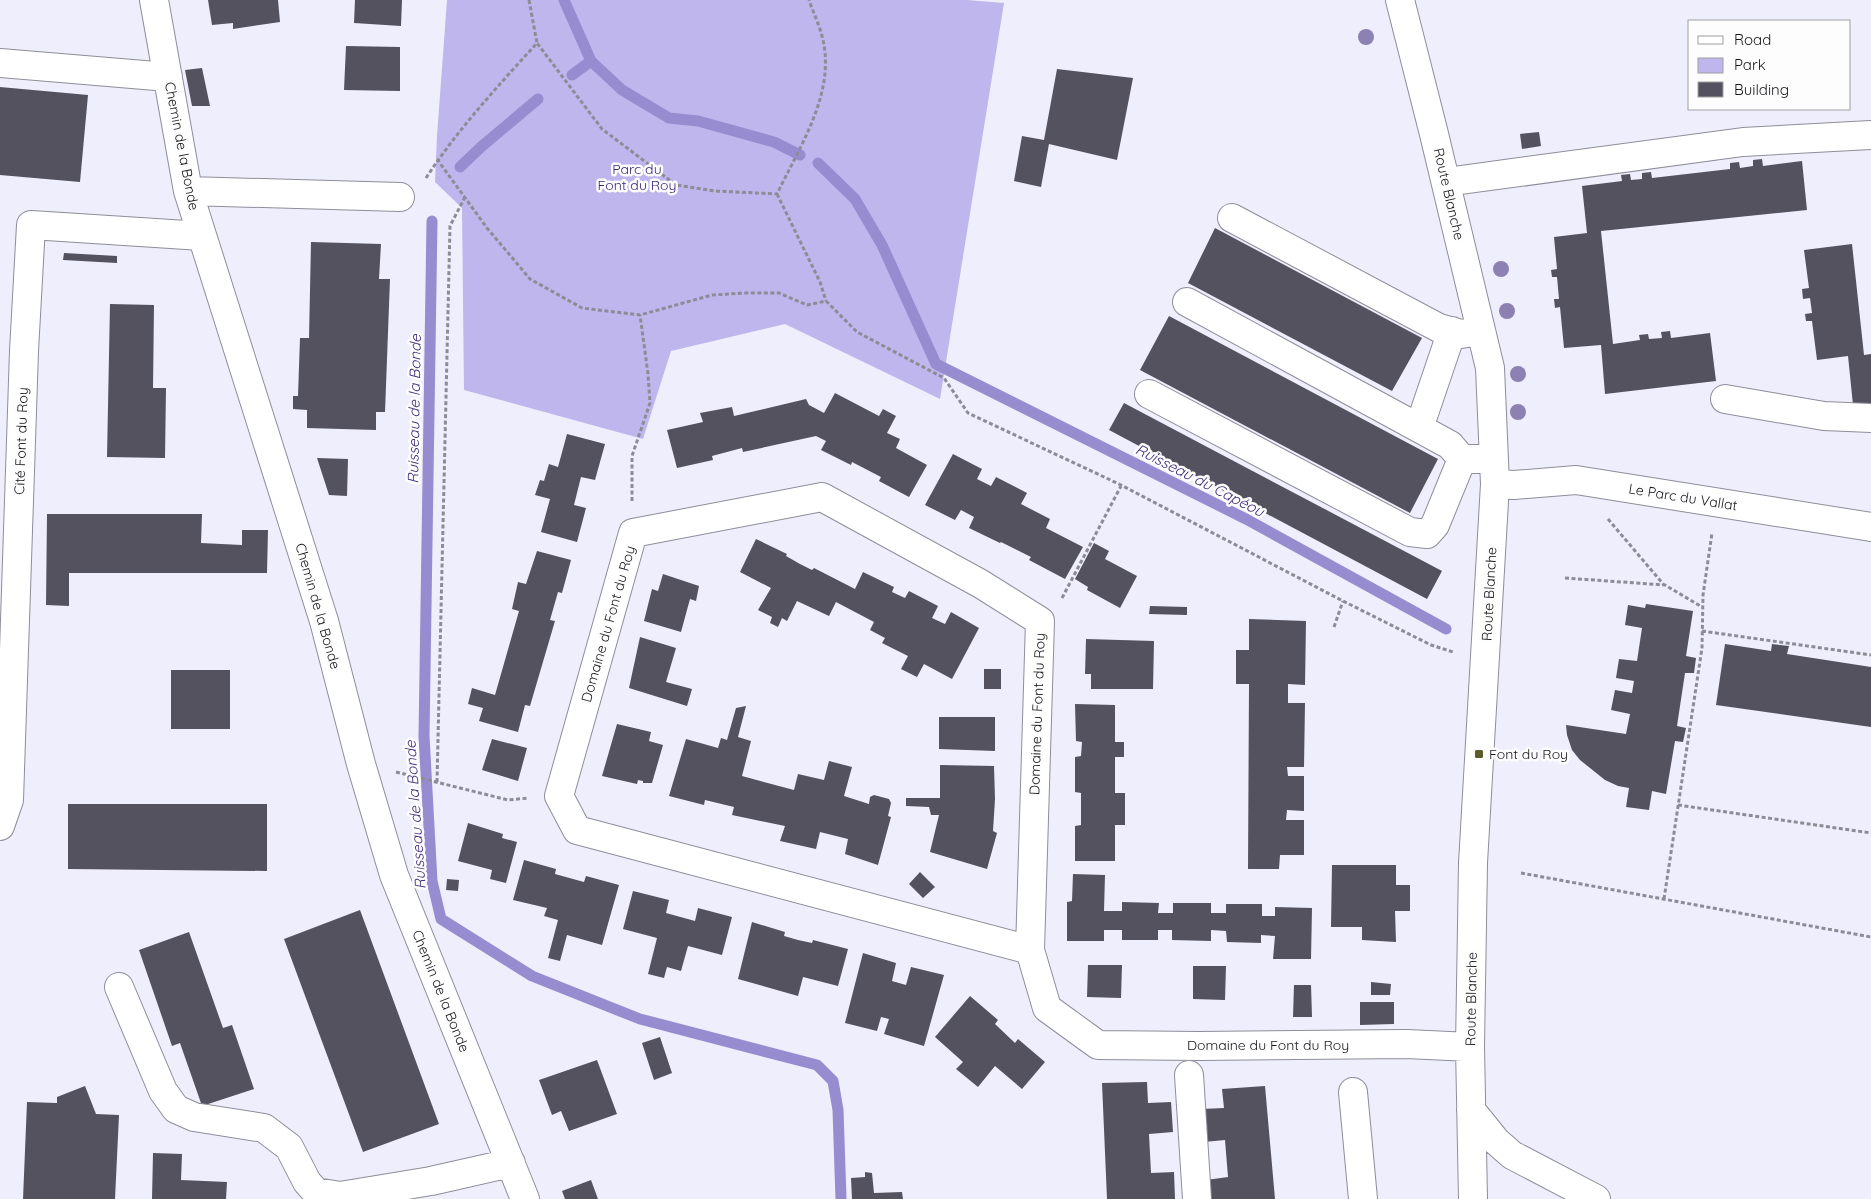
<svg xmlns="http://www.w3.org/2000/svg" width="1871" height="1199" font-family="Quicksand,sans-serif">
	<rect width="100%" height="100%" fill="#efeefc"/>
	<path fill="#beb6ec" d="M447 0H967L1004 3 940 399 785 324 671 351 643 439 464 390 462 208 435 182 437 136Z"/>
	<g fill="none" stroke-linecap="round" stroke-linejoin="round">
		<path stroke="#978cd0" stroke-width="11" d="M564 0 591 61 622 90 669 118 698 121 774 142 800 155
			M572 75 591 61
			M818 163 855 199 882 245 936 364 1246 519 1446 629
			M460 167 481 147 538 99
			M432 221 424 736 432 881 441 919 532 976 640 1019 817 1065 833 1081 838 1110 841 1199"/>
	</g>
	<path fill="#54525f" d="M208 0H278L280 22 233 29V23L212 25Z
		M355 0H402L401 26 354 23Z
		M346 46 400 47V91L344 90Z
		M202 68 210 106H192L185 70Z
		M1057 69 1133 78 1117 160 1049 144 1041 187 1014 181 1022 136 1044 140Z
		M0 87 88 95 80 182 0 175Z
		M1539 132 1541 146 1522 149 1520 134Z
		M1762 159 1763 166 1802 161 1807 210 1601 231 1613 344 1640 340 1639 335 1648 334 1649 339 1662 338 1661 332 1670 331 1671 338 1710 333 1716 381 1605 394 1601 345 1564 348 1560 307 1555 308 1554 299H1559L1557 277H1552L1551 270 1557 269 1554 237 1587 233 1582 186 1622 181 1621 175 1630 174 1631 180 1642 179V173L1651 172 1652 178 1730 169V163L1739 162 1740 168 1753 166V160Z
		M1215 228 1422 338 1392 391 1188 283Z
		M311 242 381 244 379 279H390L385 412H376V430L307 428V410L293 409V396H298L300 338H309Z
		M1852 244 1864 355 1871 354V403L1853 405 1848 356 1817 360 1812 321H1806L1805 314 1812 313 1810 298 1803 299 1802 289 1809 288 1804 250Z
		M64 253 117 256V263L63 260Z
		M110 304 154 305 153 388H166L165 458 107 457Z
		M1169 316 1438 459 1410 513 1140 370Z
		M835 393 879 416 883 409 896 416 887 433 900 439 896 448 927 465 909 497 879 481 881 477 852 462 851 465 821 450 826 441 816 436 743 452 742 448 712 456 713 460 677 468 667 430 703 422 700 413 732 407 734 416 806 399 809 405 824 413Z
		M1124 403 1442 571 1427 599 1109 430Z
		M567 434 605 444 595 480 581 477 574 505 586 508 577 542 541 532 550 499 535 495 540 480 544 481 549 464 558 467Z
		M953 454 982 469 977 479 991 486 996 477 1027 493 1021 504 1050 519 1046 528 1083 547 1065 579 1029 560 1031 557 1001 542 1000 543 969 528 974 517 961 510 955 520 925 505Z
		M317 458 348 459 347 496 329 495Z
		M47 514H202L201 543 242 545V530H268L267 573H69V606L46 605Z
		M756 539 787 554 786 556 800 564 812 570 814 568 855 589 863 572 894 587 892 592 905 598 909 591 938 606 932 618 945 624 951 612 979 628 952 679 924 664 917 677 901 669 908 656 882 643 885 638 870 630 874 622 836 602 829 616 797 601 787 621 782 618 778 627 770 623 772 617 758 610 771 588 740 572Z
		M1094 543 1109 551 1105 559 1137 576 1120 608 1087 590 1088 587 1075 579Z
		M537 551 571 560 562 593 558 592 550 620 555 621 530 706 525 705 518 732 479 721 483 708 468 704 472 688 495 695 519 611 512 609 518 582 526 584Z
		M663 574 699 586 696 601 690 599 681 632 644 621 652 589 658 591Z
		M1646 604 1693 611 1686 656 1696 658 1694 673H1685L1677 726 1686 728 1683 742 1675 741 1666 794 1652 791 1649 810 1626 807 1629 788 1618 786 1605 780 1580 760 1572 750 1567 735 1566 725 1626 734 1630 714 1611 710 1615 690 1632 693 1634 681 1616 678 1619 659 1637 661 1642 628 1625 625 1628 605 1645 608Z
		M1150 606 1187 607V615L1149 614Z
		M1249 619 1306 621 1305 685 1288 684V703H1305L1304 767H1287L1288 776H1304V811L1287 810 1286 820H1304V855H1280L1279 869H1248L1249 684H1236V650H1249Z
		M640 637 676 648 666 682 692 689 687 706 629 688Z
		M1086 639 1154 641 1153 689H1091V674H1085Z
		M1725 644 1771 651 1772 644 1789 646 1787 654 1871 667V727L1716 705Z
		M984 669H1001V689H984Z
		M171 670H230V729H171Z
		M1075 704 1115 705V742H1124V757H1115V793H1125V825H1115V861H1075V826L1081 825V793L1075 792V757L1081 756 1082 742 1076 741Z
		M746 706 738 737 751 741 742 776 794 790 798 774 824 780 829 761 852 767 844 796 869 804 870 797 874 795 889 799 891 803 888 816 891 817 878 865 845 854 848 839 820 832 816 849 780 841 785 826 732 815 734 807 705 800 704 805 669 796 686 739 718 748 721 738 727 740 736 708Z
		M939 717H995V751L939 749Z
		M617 724 651 732 649 741 663 745 652 783H643V781L638 780 637 784 602 776Z
		M492 739 527 748 518 781 482 770Z
		M940 765 994 766 995 799 993 831 997 833 987 869 930 852 939 815H931L929 807 906 806V798H940Z
		M68 804H267V871L68 869Z
		M468 823 503 834 502 838 517 842 506 883 490 879 492 870 458 861Z
		M524 860 556 869 555 874 584 882 586 876 619 885 602 945 567 935 560 961 548 958 558 920 544 916 547 908 513 900Z
		M1332 865H1396V885H1410V911H1395L1396 942 1362 940V927H1331Z
		M920 872 935 887 923 898 909 884Z
		M1073 874 1105 875 1104 911H1122V902L1159 903 1158 913H1173V903H1211V913H1226V904H1262V916H1275V907L1312 908 1311 959H1273L1275 936 1261 935V943L1227 942 1226 931 1211 930V941L1172 940V930H1158V940H1122V930H1104V941H1067V902L1072 901Z
		M447 879 459 880 458 891 446 890Z
		M633 891 669 900 666 913 695 921 698 908 732 917 722 955 688 946 681 971 667 967 664 978 648 974 657 938 623 929Z
		M360 910 439 1124 363 1152 284 939Z
		M752 922 785 932 784 936 798 940 812 943 813 940 848 949 838 986 803 977 798 996 738 979Z
		M189 932 223 1028 232 1025 254 1089 202 1106 180 1043 172 1046 139 950Z
		M863 953 896 963 892 981 906 985 911 967 944 975 924 1046 884 1034 889 1019 881 1017 877 1031 845 1023Z
		M1088 965H1122L1121 998 1087 997Z
		M1193 966H1226L1225 1000 1193 999Z
		M1371 982 1391 984 1390 995H1371Z
		M1294 985H1311L1312 1017H1293Z
		M970 996 998 1020 995 1024 1015 1043 1018 1039 1045 1062 1022 1089 995 1066 978 1087 956 1069 963 1062 935 1037Z
		M1360 1002H1394V1024L1360 1025Z
		M660 1037 672 1073 654 1080 642 1043Z
		M597 1060 617 1114 569 1131 561 1111 552 1115 539 1080Z
		M1147 1082 1148 1103 1171 1102 1173 1132 1149 1134 1151 1173 1174 1172 1175 1199H1107L1102 1083Z
		M85 1086 96 1114 119 1115 115 1199H23L27 1102 57 1103V1097Z
		M1265 1086 1275 1199H1207L1206 1180 1228 1177 1225 1140 1204 1142 1202 1109 1224 1108 1222 1089Z
		M153 1153 182 1154 181 1180 227 1182 226 1199H152Z
		M865 1172 872 1173 874 1193 902 1192 903 1199H852L851 1178 865 1177Z
		M591 1180 598 1199H565L562 1191Z"/>
	<g fill="none" stroke-linecap="round" stroke-linejoin="round">
		<g stroke="#8e8d9a" stroke-width="30">
			<path id="minor" d="M154 0 188 191 324 621 361 764 394 875 525 1199
				M1400 0 1434 134 1490 368 1495 484 1473 863 1470 1047 1473 1199
				M0 63 168 77
				M1446 182 1743 142 1871 135
				M188 191 400 197
				M1232 218 1439 328 1461 334 1481 331
				M1187 302 1450 445 1462 459
				M1149 394 1410 532 1427 534 1435 525 1462 459H1494
				M1725 399 1824 416 1871 418
				M1419 428 1452 331
				M1495 484 1514 485 1576 480 1871 527
				M0 826 9 800 24 351 31 225 202 236
				M1030 950 577 830 559 796 633 533 822 497 981 584 1040 621 1030 950 1047 1008 1098 1045 1199 1046 1407 1044 1470 1047
				M119 987 163 1091 176 1109 194 1117 264 1128 289 1147 307 1182 316 1192 340 1196 431 1181 511 1163
				M1189 1075 1197 1199
				M1353 1092 1363 1199
				M1471 1110 1496 1141 1512 1155 1596 1199"/>
		</g>
		<path stroke="#8d8c96" stroke-width="3" stroke-dasharray="4 2.5" stroke-linecap="butt" d="M529 0 537 43
			M437 159 487 228 530 279 582 308 640 315 712 295 746 293H779L807 305 826 301 857 332 944 378 968 413 1121 485 1343 601 1431 645 1453 652
			M426 178C458 129 498 86 537 43L602 129 676 185 715 191 777 194C800 146 837 91 822 36 819 24 813 12 809 0
			M777 194 820 282 826 301
			M632 501V456L650 403 648 374 640 315
			M1608 519 1664 585
			M1565 578 1665 585 1702 607
			M1062 598 1121 486
			M1334 627 1343 601
			M1702 631 1871 655
			M396 772 508 800 529 798
			M437 782 450 226 465 197
			M1678 805 1871 833
			M1521 873 1871 937
			M1664 899 1702 648 1703 595 1712 533"/>
		<use href="#minor" stroke="#fff" stroke-width="28"/>
	</g>
	<g fill="#8d80b2">
		<circle cx="1366" cy="37" r="8"/>
		<circle cx="1501" cy="269" r="8"/>
		<circle cx="1507" cy="311" r="8"/>
		<circle cx="1518" cy="374" r="8"/>
		<circle cx="1518" cy="412" r="8"/>
	</g>
	<rect fill="#5a5c29" stroke="#fdfdfd" stroke-width="2" x="1474" y="749" width="10" height="10" rx="2.5"/>
	<g text-anchor="middle" dominant-baseline="central" stroke-width="5" stroke-linejoin="round" paint-order="stroke">
		<g font-size="14" fill="#15151a" stroke="#fdfdfd">
			<text transform="translate(182 146) rotate(79)">Chemin de la Bonde</text>
			<text transform="translate(1449 194) rotate(77)">Route Blanche</text>
			<text transform="translate(21 441) rotate(-88)">Cité Font du Roy</text>
			<text transform="translate(1683 497) rotate(9)">Le Parc du Vallat</text>
			<text transform="translate(1489 594) rotate(-87)">Route Blanche</text>
			<text transform="translate(318 606) rotate(74)">Chemin de la Bonde</text>
			<text transform="translate(608 624) rotate(-74)">Domaine du Font du Roy</text>
			<text transform="translate(1037 714) rotate(-88)">Domaine du Font du Roy</text>
			<text transform="translate(441 991) rotate(68)">Chemin de la Bonde</text>
			<text transform="translate(1471 999) rotate(-89)">Route Blanche</text>
			<text x="1268" y="1045">Domaine du Font du Roy</text>
		</g>
		<g font-size="14" fill="#3d2676" stroke="#fdfdfd">
			<text x="637" y="169">Parc du<tspan x="637" dy="16">Font du Roy</tspan></text>
		</g>
		<g font-size="14" fill="#15151a" stroke="#fdfdfd" text-anchor="start">
			<text x="1489" y="754">Font du Roy</text>
		</g>
		<g font-size="15" font-style="italic" fill="#422d7d" stroke="#fdfdfd">
			<text transform="translate(414 409) rotate(-89)">Ruisseau de la Bonde</text>
			<text transform="translate(1200 480) rotate(27)">Ruisseau du Capéou</text>
			<text transform="translate(415 815) rotate(-94)">Ruisseau de la Bonde</text>
		</g>
	</g>
	<rect x="1688" y="20" width="162" height="90" fill="#fdfdfd" stroke="#a0a0a2"/>
	<rect x="1698" y="36" width="25" height="8" fill="#ffffff" stroke="#a0a0a2"/>
	<text x="1734" y="45" font-size="15" fill="#15151a">Road</text>
	<rect x="1698" y="58" width="25" height="15" fill="#beb6ec" stroke="#a0a0a2"/>
	<text x="1734" y="70" font-size="15" fill="#15151a">Park</text>
	<rect x="1698" y="82" width="25" height="15" fill="#54525f" stroke="#a0a0a2"/>
	<text x="1734" y="95" font-size="15" fill="#15151a">Building</text>
</svg>
